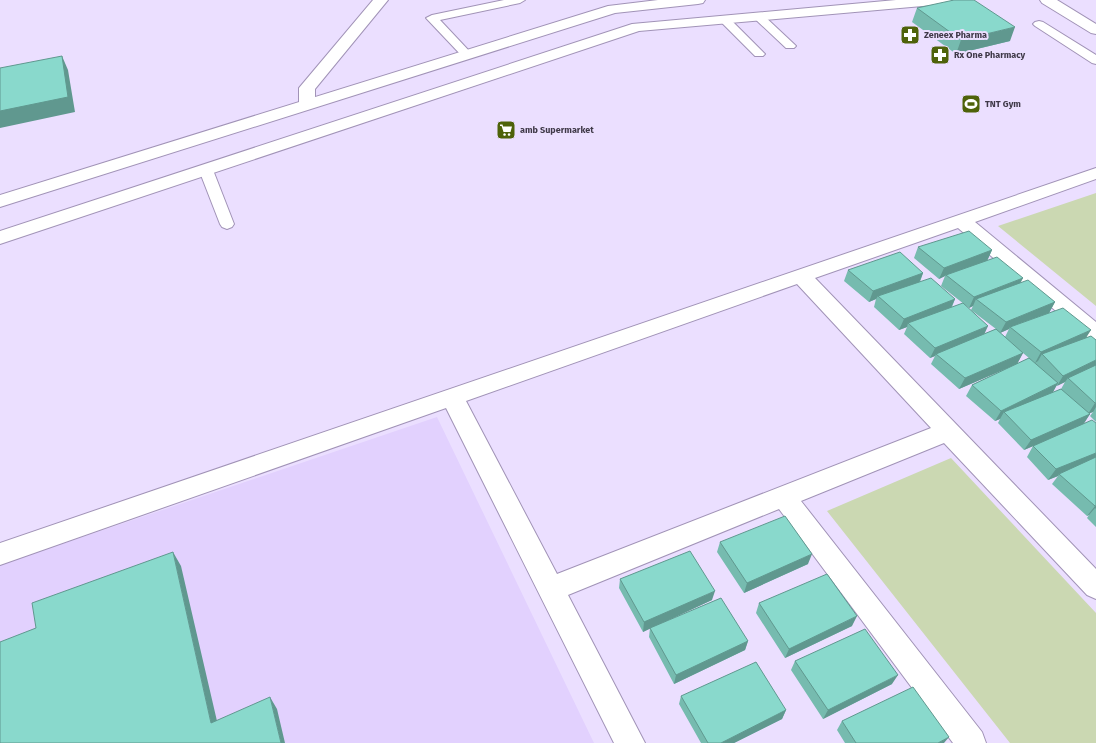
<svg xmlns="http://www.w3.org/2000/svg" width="1096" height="743" font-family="'Fira Sans',sans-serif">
	<rect width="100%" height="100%" fill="#ebdfff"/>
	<path fill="#e2d1fe" d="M437 417 594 743H0V565Z"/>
	<path fill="#cbd8b2" d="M1096 193V306L998 226Z
		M951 458 1096 613V743H1010L827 511Z"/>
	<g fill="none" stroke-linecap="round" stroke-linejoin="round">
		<g stroke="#a193b7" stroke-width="2">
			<path id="service" d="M504 0H525L520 3 440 20 472 54 470 56H462L426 18 432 15Z
				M758 13 762 14 794 44 796 46 794 48H786L754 18 752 16Z
				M724 16 728 17 765 54 763 56H755L718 19 720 17Z
				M1039 21 1043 22 1096 55V64L1092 63 1035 26 1033 24 1035 22Z
				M206 166 211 167 213 170 234 224 232 227 227 229 222 227 220 224 199 170 201 167Z"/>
		</g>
		<g stroke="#a193b7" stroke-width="2">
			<path id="minor" d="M373 0H388L315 89V104L313 107 307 109 301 107 299 104V88Z
				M1040 0H1057L1096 24V34L1091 33 1042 3Z
				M1096 168V179L975 222 1096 322V342L1089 339 958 228 815 278 1096 569V599L1087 595 944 443 801 501 982 732 986 743H953L779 509 568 595 645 743H614L446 408 0 565V543ZM797 284 931 428 557 574 466 401Z"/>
		</g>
		<g stroke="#a193b7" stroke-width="2">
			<path id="tertiary" d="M658 0H705L703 3 698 4 615 13 0 207V195L608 6Z
				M896 0H952L950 3 945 4 639 31 0 244V231L632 24Z"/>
		</g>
		<use href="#service" fill="#fff" fill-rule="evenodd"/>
		<use href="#minor" fill="#fff" fill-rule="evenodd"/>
		<use href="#tertiary" fill="#fff" fill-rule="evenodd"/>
	</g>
	<path fill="#76bbaf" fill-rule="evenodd" d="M917 8 1010 41 956 54 912 22Z
		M918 247 992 250 987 261 1023 278 1020 283 1055 302 1049 313 1087 337 1096 340V422L1090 416 1093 412 1089 413 1090 414 1083 424 1096 423V527L1087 518 1089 515 1087 516 1052 484 1058 476 1048 480 1027 457 1033 446 1024 450 998 423 1000 419 995 421 966 396 972 385 1014 365 959 389 931 364 935 356 930 358 904 334 907 327 899 330 874 307 876 299 869 302 844 281 848 270 923 273 920 282 955 299 952 307 984 334 996 329 971 310 973 306 969 308 941 286 945 276 939 279 914 258ZM1009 329 1005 337 1000 333ZM1023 353 1029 358 1017 364ZM1065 382 1061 389 1052 393 1056 386Z
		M720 542 808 564 744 593 717 552Z
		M620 579 712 600 660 624 748 641 745 650 674 684 649 637 650 628 643 632 619 588Z
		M759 603 852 626 785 658 756 613Z
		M795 661 892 684 823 719 791 670Z
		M681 696 786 710 782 719 734 743H701L679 704Z
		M842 721 944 743H845L837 730Z"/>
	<path fill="#60988f" d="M1015 27 1010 41 956 54 961 40Z
		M62 56 68 70 75 112 0 128V111Z
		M992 250 987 261 946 275 945 276 939 279 944 268Z
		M923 273 919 283 878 296 876 299 869 302 873 291Z
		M1023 278 1017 289 976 299 973 306 969 308 974 297Z
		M955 299 950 310 908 323 907 327 899 330 904 319Z
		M1055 302 1049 313 1010 327 1009 329 1000 333 1006 322Z
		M988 326 983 337 936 354 935 356 930 358 935 348Z
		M1091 330 1084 341 1042 354 1038 361 1035 363 1041 352Z
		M1023 353 1017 364 959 389 965 378Z
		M1096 360V367L1068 378 1065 382 1057 386 1063 376Z
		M1058 383 1052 394 1004 412 1000 419 995 421 1001 411Z
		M1095 403H1096V407L1093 412 1088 414Z
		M1090 414 1083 425 1024 450 1031 440Z
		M1096 453V461L1059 474 1058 476 1048 480 1056 469Z
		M1095 506H1096V509L1095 508 1089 515 1087 516Z
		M173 552 181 566 220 734 211 723Z
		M812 554 808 564 744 593 747 583Z
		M715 591 712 600 643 632 644 622Z
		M857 616 852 626 785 658 789 649Z
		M748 641 745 650 674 684 676 675Z
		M898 675 892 684 823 719 828 710Z
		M270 697 277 709 285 743H281Z
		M786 710 782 719 734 743H721Z
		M949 737 944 743H938Z"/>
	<path fill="#89d9cc" stroke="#60988f" d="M954 0H974L1015 27 961 40 917 8Z
		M62 56 68 97 0 111V68Z
		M969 231 992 250 944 268 918 247Z
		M900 252 923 273 873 291 848 270Z
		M997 257 1023 278 974 297 946 275Z
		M931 278 955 299 904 319 878 296Z
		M1028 280 1055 302 1006 322 976 299Z
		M963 303 988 326 935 348 908 323Z
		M1063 308 1091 330 1041 352 1010 327Z
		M996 329 1023 353 965 378 936 354Z
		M1091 336 1096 340V360L1063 376 1042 354Z
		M1029 358 1058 383 1001 411 972 385Z
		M1096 365V403H1095L1068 378Z
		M1061 389 1090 414 1031 440 1004 412Z
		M1092 420 1096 423V453L1056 469 1033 446Z
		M1096 457V506H1095L1059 474Z
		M785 516 812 554 747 583 720 542Z
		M690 551 715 591 644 622 620 579Z
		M173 552 211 723 270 697 281 743H0V642L36 628 32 603Z
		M827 574 857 616 789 649 759 603Z
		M721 598 748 641 676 675 650 628Z
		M865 629 898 675 828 710 795 661Z
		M756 662 786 710 721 743H708L681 696Z
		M913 687 949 737 938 743H856L842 721Z"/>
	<defs>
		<g id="pharmacy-square" transform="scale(1)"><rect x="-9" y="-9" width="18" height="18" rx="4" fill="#4e620a" stroke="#ebdfff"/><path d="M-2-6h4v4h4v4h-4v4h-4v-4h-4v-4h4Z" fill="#fff"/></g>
		<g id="stadium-square" transform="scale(1)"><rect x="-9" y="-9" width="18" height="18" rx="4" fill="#4e620a" stroke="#ebdfff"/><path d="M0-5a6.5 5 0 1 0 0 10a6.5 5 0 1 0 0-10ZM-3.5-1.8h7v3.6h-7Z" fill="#fff"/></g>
		<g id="supermarket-square" transform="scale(1)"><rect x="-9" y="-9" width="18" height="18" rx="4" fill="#4e620a" stroke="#ebdfff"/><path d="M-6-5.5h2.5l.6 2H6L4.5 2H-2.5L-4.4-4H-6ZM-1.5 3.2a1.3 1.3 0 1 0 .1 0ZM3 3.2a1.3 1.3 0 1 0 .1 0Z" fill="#fff"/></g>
	</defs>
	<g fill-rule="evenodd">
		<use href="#pharmacy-square" x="910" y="35"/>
		<use href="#pharmacy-square" x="940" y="55"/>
		<use href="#stadium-square" x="971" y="104"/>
		<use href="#supermarket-square" x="506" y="130"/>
	</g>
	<g text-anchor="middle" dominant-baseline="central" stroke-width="4" stroke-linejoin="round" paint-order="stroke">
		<g font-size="9" font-weight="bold" fill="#3f3948" stroke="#ebdfff" text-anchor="start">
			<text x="924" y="35">Zeneex Pharma</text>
			<text x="954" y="55">Rx One Pharmacy</text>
			<text x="985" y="104">TNT Gym</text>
			<text x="520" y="130">amb Supermarket</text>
		</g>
	</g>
</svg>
